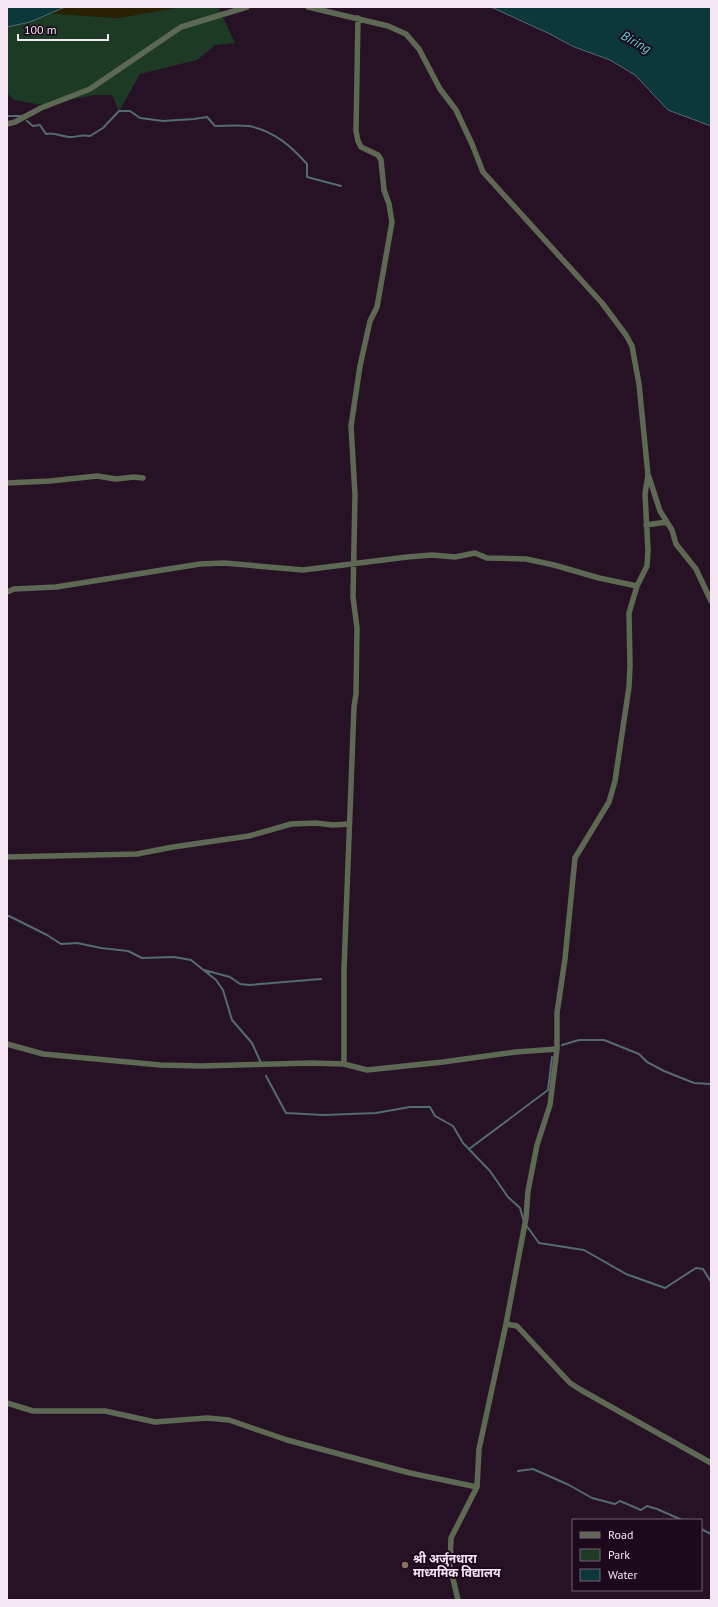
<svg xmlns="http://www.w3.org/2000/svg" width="718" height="1607" font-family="'PT Sans','Noto Sans Devanagari',sans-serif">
	<rect width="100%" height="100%" fill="#271225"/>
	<path fill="#1d3a25" d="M181 7H218L235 43 215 45 197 60 140 74 119 111 112 95H94L42 105 14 100 7 93V15L46 13 117 18Z"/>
	<path fill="#292101" d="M7 7H181L117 18 46 13Z"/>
	<path fill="#0d383b" stroke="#526c72" d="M7 7H65L30 22 7 27Z
		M491 7H711V126L668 110 635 75 610 60 572 46 550 34Z"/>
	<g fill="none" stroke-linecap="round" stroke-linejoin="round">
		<path stroke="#526c72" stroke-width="2" d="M7 116H21
			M27 121 33 126 40 125 46 134C55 132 62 137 71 137 78 137 82 134 90 136L103 128 119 111H130L140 118 163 121 194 119 207 117 215 126C225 126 238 125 249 126 274 131 291 146 307 164V177L341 186
			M7 917 9 916 47 935 61 944 77 943 101 948 128 951 142 958 174 957 191 960 216 980 223 990 232 1020 252 1043 261 1063
			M204 970 230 977 240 984 249 985 321 979
			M562 1045 579 1040H604L639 1054 647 1062 664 1071 694 1083 711 1084
			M266 1076 286 1113 323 1115 376 1113 410 1107H430L435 1116 453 1126 463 1143 490 1171 508 1197 520 1208 524 1222
			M469 1149 548 1090 552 1057
			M526 1225 539 1243 584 1250 626 1274 665 1288 696 1268 703 1269 711 1282
			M518 1471 533 1469 569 1485 592 1498 615 1504 620 1501 641 1510 647 1506 657 1509 682 1520
			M701 1529 711 1534"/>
		<path stroke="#5e6954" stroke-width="5.5" d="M7 124 15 122 41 108 90 89 181 27 247 7
			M649 477 660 511 672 530 676 544 696 569 711 601
			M7 483 50 481 97 476 116 479 134 477 143 478
			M646 525 667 522
			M7 592 14 589 56 587 200 564 224 563 303 570 407 557 432 555 455 557 475 553 487 558 526 559 554 565 599 578 637 586 647 566 648 550 645 494 648 475 639 384 632 346 626 335 602 303 483 172 472 144 456 110 440 89 419 49 406 34 388 26 308 7
			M7 857 137 854 173 847 249 836 291 824 316 823 333 825 349 824
			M7 1044 43 1054 160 1065 201 1066 312 1063 344 1064 367 1070 443 1062 516 1052 557 1049
			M344 1064V969L354 707 356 694 357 628 353 597 355 495 351 426 360 366 370 321 377 307 392 222 389 204 384 190 381 160 378 155 361 147 358 141 356 131 358 18
			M506 1324 517 1326 570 1383 581 1390 711 1463
			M7 1403 33 1411H105L155 1422 207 1418 229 1420 287 1440 410 1473 477 1487
			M458 1600 450 1566 451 1538 477 1487 479 1449 506 1324 526 1218 528 1191 537 1145 550 1105 557 1049V1013L565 959 575 858 609 802 615 781 629 687 630 665 629 613 637 586"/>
	</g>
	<circle fill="#8d6e63" stroke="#1d091c" stroke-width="1.5" cx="405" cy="1565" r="4"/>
	<g text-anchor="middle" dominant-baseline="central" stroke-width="4" stroke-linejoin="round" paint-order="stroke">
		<g font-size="12" font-weight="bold" fill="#f4e6f3" stroke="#1d091c" text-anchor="start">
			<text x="413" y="1558">श्री अर्जुनधारा<tspan x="413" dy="14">माध्यमिक विद्यालय</tspan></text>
		</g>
		<g font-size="13" font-style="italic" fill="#5ed5dd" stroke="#1d091c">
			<text transform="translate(636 42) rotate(29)">Biring</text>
		</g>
	</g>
	<rect width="718" height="1607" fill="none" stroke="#f4e6f3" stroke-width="16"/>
	<rect x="572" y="1519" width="130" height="72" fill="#1d091c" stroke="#736172"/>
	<rect x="580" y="1532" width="20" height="6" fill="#5e6954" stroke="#736172"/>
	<text x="608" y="1539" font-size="12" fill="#f4e6f3">Road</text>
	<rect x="580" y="1549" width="20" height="12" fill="#1d3a25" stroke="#736172"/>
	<text x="608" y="1559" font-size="12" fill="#f4e6f3">Park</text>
	<rect x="580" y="1569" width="20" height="12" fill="#0d383b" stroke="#736172"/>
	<text x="608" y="1579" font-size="12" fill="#f4e6f3">Water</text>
	<path d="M18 34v6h90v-6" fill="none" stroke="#f4e6f3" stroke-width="2"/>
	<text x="24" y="34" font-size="12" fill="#f4e6f3" stroke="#1d091c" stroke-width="3" paint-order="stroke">100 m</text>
</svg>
